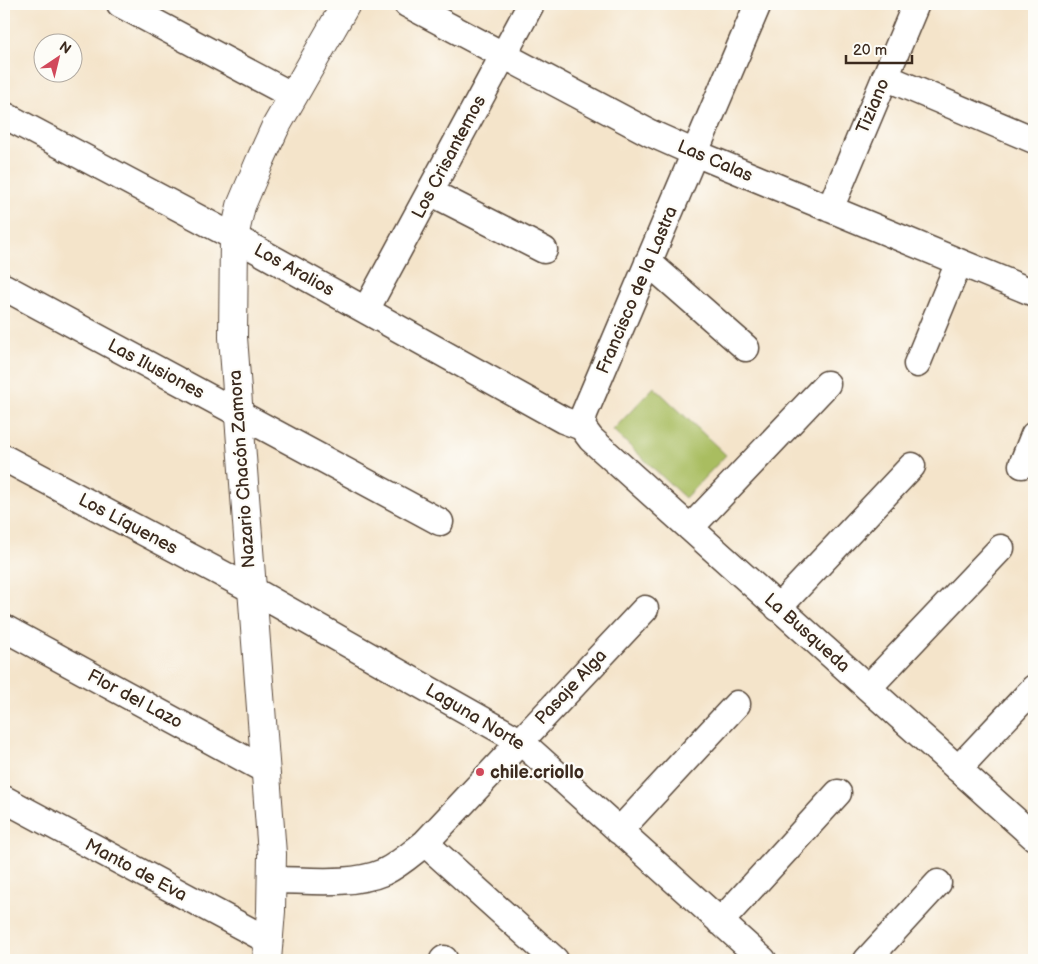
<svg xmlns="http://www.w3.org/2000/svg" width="1038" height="964" font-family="'Balsamiq Sans',sans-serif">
	<rect width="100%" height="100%" fill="#fdfcf7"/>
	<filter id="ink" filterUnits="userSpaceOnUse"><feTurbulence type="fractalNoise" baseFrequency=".02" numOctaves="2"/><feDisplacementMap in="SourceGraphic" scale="10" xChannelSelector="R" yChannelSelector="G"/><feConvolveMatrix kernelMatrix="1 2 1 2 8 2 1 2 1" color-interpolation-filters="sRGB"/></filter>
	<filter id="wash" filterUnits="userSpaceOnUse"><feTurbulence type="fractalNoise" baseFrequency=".0096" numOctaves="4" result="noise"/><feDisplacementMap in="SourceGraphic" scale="20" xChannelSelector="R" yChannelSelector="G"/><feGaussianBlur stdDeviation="1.12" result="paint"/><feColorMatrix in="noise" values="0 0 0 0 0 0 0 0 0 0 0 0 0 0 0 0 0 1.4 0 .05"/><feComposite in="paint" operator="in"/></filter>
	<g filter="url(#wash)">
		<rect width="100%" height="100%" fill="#f4e4ca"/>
		<path fill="#a9bd61" stroke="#727440" d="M654 387 726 455 685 498 613 430Z"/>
	</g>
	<g filter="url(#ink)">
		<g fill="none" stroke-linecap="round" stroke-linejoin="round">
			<g stroke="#574638" stroke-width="29">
				<path id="minor" d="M120 4 293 96
					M407 4 650 133 695 153 1034 293
					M758 4 584 414 582 427 591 439 1034 837
					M885 77 1034 140
					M4 115 234 237 563 420 582 427
					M430 192 544 250
					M830 209 916 4
					M648 262 746 348
					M4 287 440 522
					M366 310 531 4
					M917 364 959 262
					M4 458 251 589 520 741 763 960
					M1022 465 1034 435
					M690 528 827 384
					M778 608 912 466
					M4 628 265 770
					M868 688 1001 548
					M958 769 1034 688
					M4 799 269 941
					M619 831 737 704
					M425 843 555 960
					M272 880C307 880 351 886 384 872 399 865 412 853 425 843L645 609
					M720 922 838 793
					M443 960 444 959
					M867 960 938 883"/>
			</g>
			<g stroke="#574638" stroke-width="30">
				<path id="tertiary" d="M267 960 271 911 272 854 233 337 234 237 241 206 260 161 275 128 346 4"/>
			</g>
			<use href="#minor" stroke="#fff" stroke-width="26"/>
			<use href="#tertiary" stroke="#fff" stroke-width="28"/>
		</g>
	</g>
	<circle fill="#d1495b" stroke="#fdfcf7" stroke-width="2" cx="480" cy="772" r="5"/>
	<g text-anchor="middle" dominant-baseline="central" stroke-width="4.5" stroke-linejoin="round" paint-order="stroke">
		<g font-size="18" fill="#3b2a1e" stroke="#fdfcf7">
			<text transform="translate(873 106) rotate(-67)">Tiziano</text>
			<text transform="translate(449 157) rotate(-62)">Los Crisantemos</text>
			<text transform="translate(715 161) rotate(23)">Las Calas</text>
			<text transform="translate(294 270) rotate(29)">Los Aralios</text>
			<text transform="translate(637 290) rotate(-67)">Francisco de la Lastra</text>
			<text transform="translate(156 369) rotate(28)">Las Ilusiones</text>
			<text transform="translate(242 469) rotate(-94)">Nazario Chacón Zamora</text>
			<text transform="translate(128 524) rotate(28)">Los Líquenes</text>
			<text transform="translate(807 633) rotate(42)">La Busqueda</text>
			<text transform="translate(571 687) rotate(-47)">Pasaje Alga</text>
			<text transform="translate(135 699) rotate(28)">Flor del Lazo</text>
			<text transform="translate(475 717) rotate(31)">Laguna Norte</text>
			<text transform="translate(136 870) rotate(28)">Manto de Eva</text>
		</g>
		<g font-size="18" font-weight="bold" fill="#3b2a1e" stroke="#fdfcf7" text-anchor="start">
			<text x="490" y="772">chile.criollo</text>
		</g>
	</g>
	<rect width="1038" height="964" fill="none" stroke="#fdfcf7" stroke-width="20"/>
	<g transform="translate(58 58) rotate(35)"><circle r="24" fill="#fdfcf7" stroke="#afa8a0"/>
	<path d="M0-4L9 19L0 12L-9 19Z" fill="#d1495b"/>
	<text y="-8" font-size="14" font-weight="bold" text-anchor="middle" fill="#3b2a1e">N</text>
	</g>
	<path d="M846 55v8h66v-8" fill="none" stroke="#3b2a1e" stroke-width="2.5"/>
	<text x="853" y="55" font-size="15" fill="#3b2a1e" stroke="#fdfcf7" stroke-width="4" paint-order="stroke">20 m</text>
</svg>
